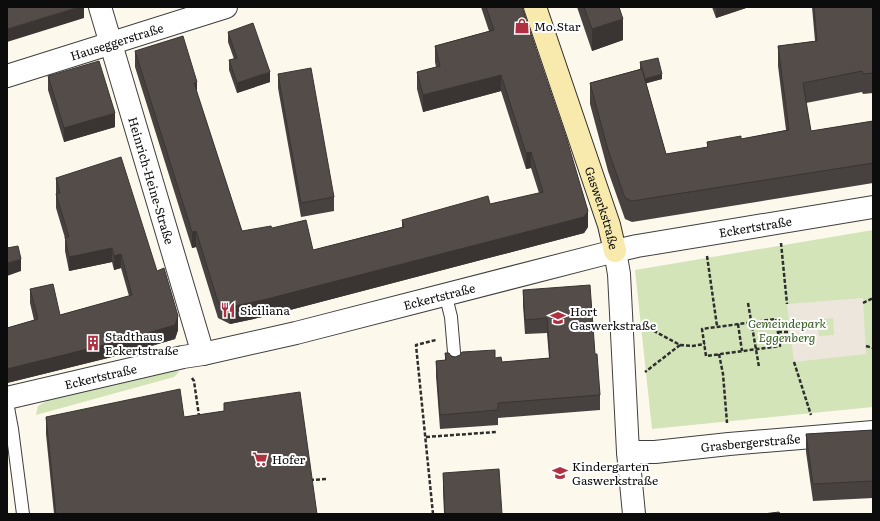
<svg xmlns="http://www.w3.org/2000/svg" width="880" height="521" font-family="Literata,serif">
	<rect width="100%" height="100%" fill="#fdf8ec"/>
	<path fill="#d3e4b9" d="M873 230V407L652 429 635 270Z
		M174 368 179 372 174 377 36 415 38 406 52 398Z"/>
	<path fill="#ece6dc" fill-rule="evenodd" d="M863 298 866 354 794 362 787 304ZM833 318 834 335 819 336 817 320Z"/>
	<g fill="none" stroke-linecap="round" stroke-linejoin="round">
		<g stroke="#3f3f3f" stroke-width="14">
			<path id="lane" d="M445 293 451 317 455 364
				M7 402 12 429 23 514"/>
		</g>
		<g stroke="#3f3f3f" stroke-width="24">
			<g id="street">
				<path id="s1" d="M100 7 203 354"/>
				<path id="s2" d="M7 76 226 7"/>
				<path d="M615 251 619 274 628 452 634 514"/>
				<path id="s3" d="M7 398 183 357 203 354 296 333 615 251 637 246 873 207"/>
				<path id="s4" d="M628 452H655L729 444 873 432"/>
			</g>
		</g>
		<g stroke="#2e2e2e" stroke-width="24">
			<g id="secondary">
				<path id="s5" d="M535 7 609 225 615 251"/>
			</g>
		</g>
		<path stroke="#2e2e2e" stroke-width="2.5" stroke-dasharray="4 2" stroke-linecap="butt" d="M781 243 787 304
			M707 256 717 326
			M748 303 759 367
			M863 303 873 298
			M776 319 780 346 706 356 702 329Z
			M738 324 742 351
			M643 325 680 345 645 372
			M778 332H790
			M680 345 692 346 705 344
			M866 346 873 348
			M719 354 723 374 727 423
			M794 362 811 415
			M192 378 194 381 199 416
			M426 437 496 432
			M310 480 327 479
			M433 514 416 345 436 340"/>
		<use href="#lane" stroke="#fff" stroke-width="12"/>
		<use href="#street" stroke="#fff" stroke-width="22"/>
		<use href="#secondary" stroke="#f8e9ac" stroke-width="22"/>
	</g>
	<path fill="#47413f" d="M481 7H522L588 227 584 233 267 316 230 324 218 318 196 247 192 248 135 67V51L197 93 242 231 272 228 313 250 402 227V220L490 204 539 193 531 168 526 169 501 91 423 112 417 89V72L436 67 435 62V46L489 31Z
		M577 7H619L623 40 592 51Z
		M712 7H749L716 18Z
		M812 7H873V93L863 94 862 92 806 103 811 131 873 121V183L632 222 625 219 608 171 590 104V83L640 69V62L662 79 646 83 666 154 707 147V142L741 139 786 130 778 66V46L815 41Z
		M228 32 270 82 237 93 229 70V60L234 59 228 42Z
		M278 74 334 197V211L301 217 278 88Z
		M48 76 115 127 64 142 48 90Z
		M56 178 157 271 178 330 175 339 124 354 7 383V328L34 320 30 303V289L60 315 129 296 121 268 114 270 112 262 69 271 65 251V238L56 208Z
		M523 290 595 354 600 395V410L498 418V425L440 429 436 376V361L445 360V353L455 357 495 358 502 362 549 358 547 333 525 334 523 305Z
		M224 403 317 514H54L46 434V417H184L224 411Z
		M873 430V498L813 501 806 452V434Z
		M443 473 502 514H444L443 490Z"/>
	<path fill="#3a3533" d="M79 7H84V18L7 42V29Z
		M716 7H749L716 18Z
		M623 19V40L592 51V29Z
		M270 72V82L237 93V83Z
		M662 74V79L644 84V79Z
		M501 75V91L423 112V95Z
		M197 82V98L194 83Z
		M115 113V127L64 142V128Z
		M531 152V168L526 169V153Z
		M588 211V227L584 233 267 316 230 324V307Z
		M196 231V247L192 248V232Z
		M112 248V262L69 271V257Z
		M121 254V268L114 270V256Z
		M21 259V271L7 276V263Z
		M178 316V330L175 339 124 354 7 383V369Z"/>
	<path fill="#534c49" stroke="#3a3533" d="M7 7H79L7 29Z
		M486 7H522L536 49 567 140 588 211 584 217 267 299 230 307 218 302 196 231 192 232 135 51 183 36 197 82 194 83 242 231 271 226 272 228 306 220 313 250 404 227 402 220 488 196 490 204 543 192 531 152 526 153 501 75 423 95 417 72 440 66 435 46 494 30Z
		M584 7H619L623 19 592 29Z
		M814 7H873V73L863 74 862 71 803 83 811 131 873 121V163L632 201 625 198 608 150 590 83 642 69 666 154 708 147 707 142 741 136V139L789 130 778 46 817 41Z
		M253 23 270 72 237 83 229 60 237 58 228 32Z
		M658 58 662 74 645 79 640 62Z
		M99 61 115 113 64 128 48 76Z
		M311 68 334 197 301 203 278 74Z
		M121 157 157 271 164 268 178 316 175 325 124 340 7 369V328L38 319 30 289 53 284 60 315 132 295 121 254 114 256 112 248 69 257 65 237H69L56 194 60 193 56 178Z
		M18 246 21 259 7 263V248Z
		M590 285 595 354H597L600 395 498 403V410L440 415 436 361 446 360 445 353H449L451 356 455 357 460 355 462 352 495 350V358L501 357 502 362 550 358 547 318 525 320 523 290Z
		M180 389 184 417 224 411V403L300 392 317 514H56L46 417Z
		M873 430V481L813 484 806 434Z
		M499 469 502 514H445L443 473Z
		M779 512 780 514H763Z"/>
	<defs>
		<g id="shop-bare" transform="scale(1.2)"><path d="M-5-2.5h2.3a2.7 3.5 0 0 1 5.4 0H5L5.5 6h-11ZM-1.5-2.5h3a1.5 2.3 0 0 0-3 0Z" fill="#af3041" stroke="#fff" stroke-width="2.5" paint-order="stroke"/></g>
		<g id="restaurant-bare" transform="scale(1.2)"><path d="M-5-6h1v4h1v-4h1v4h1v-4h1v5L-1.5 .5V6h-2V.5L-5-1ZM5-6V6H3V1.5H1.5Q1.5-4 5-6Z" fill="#af3041" stroke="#fff" stroke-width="2.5" paint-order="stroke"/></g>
		<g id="school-bare" transform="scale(1.2)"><path d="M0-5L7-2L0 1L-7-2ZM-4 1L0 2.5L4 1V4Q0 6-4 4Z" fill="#af3041" stroke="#fff" stroke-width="2.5" paint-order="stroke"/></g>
		<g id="building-bare" transform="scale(1.2)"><path d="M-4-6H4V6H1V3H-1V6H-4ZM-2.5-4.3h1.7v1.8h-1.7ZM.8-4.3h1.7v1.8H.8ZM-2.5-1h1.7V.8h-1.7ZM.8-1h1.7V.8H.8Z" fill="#af3041" stroke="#fff" stroke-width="2.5" paint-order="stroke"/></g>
		<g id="supermarket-bare" transform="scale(1.2)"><path d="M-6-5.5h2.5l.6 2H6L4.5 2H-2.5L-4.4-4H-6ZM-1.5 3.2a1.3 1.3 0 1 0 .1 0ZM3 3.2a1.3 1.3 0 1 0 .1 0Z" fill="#af3041" stroke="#fff" stroke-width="2.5" paint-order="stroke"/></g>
	</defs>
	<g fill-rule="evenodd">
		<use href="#shop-bare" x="522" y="26"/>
		<use href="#restaurant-bare" x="228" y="310"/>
		<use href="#school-bare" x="558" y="318"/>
		<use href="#building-bare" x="93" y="343"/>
		<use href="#supermarket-bare" x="260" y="459"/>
		<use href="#school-bare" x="560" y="473"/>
	</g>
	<g text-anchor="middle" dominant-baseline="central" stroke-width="4" stroke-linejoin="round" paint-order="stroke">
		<g font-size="12" fill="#0c0c0c" stroke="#fff" text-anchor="start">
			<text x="534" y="26">Mo.Star</text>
			<text x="240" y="310">Siciliana</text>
			<text x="570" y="311">Hort<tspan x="570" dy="14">Gaswerkstraße</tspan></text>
			<text x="105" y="336">Stadthaus<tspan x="105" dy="14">Eckertstraße</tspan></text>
			<text x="272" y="459">Hofer</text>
			<text x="572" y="466">Kindergarten<tspan x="572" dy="14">Gaswerkstraße</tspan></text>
		</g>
		<g font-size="12" fill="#0c0c0c" stroke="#fff">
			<text stroke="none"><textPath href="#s2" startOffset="115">Hauseggerstraße</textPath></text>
			<text stroke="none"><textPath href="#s1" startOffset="181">Heinrich-Heine-Straße</textPath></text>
			<text stroke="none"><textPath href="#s5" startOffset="212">Gaswerkstraße</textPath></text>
			<text stroke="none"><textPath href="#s3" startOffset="768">Eckertstraße</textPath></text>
			<text stroke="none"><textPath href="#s3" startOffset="444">Eckertstraße</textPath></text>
			<text stroke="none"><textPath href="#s3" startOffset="96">Eckertstraße</textPath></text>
			<text stroke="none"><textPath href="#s4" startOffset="123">Grasbergerstraße</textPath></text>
		</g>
		<g font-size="12" font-style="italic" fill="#345d22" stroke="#fff">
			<text x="787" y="323">Gemeindepark<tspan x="787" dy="14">Eggenberg</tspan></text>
		</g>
	</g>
	<rect width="880" height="521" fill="none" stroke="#0c0c0c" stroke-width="16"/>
</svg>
